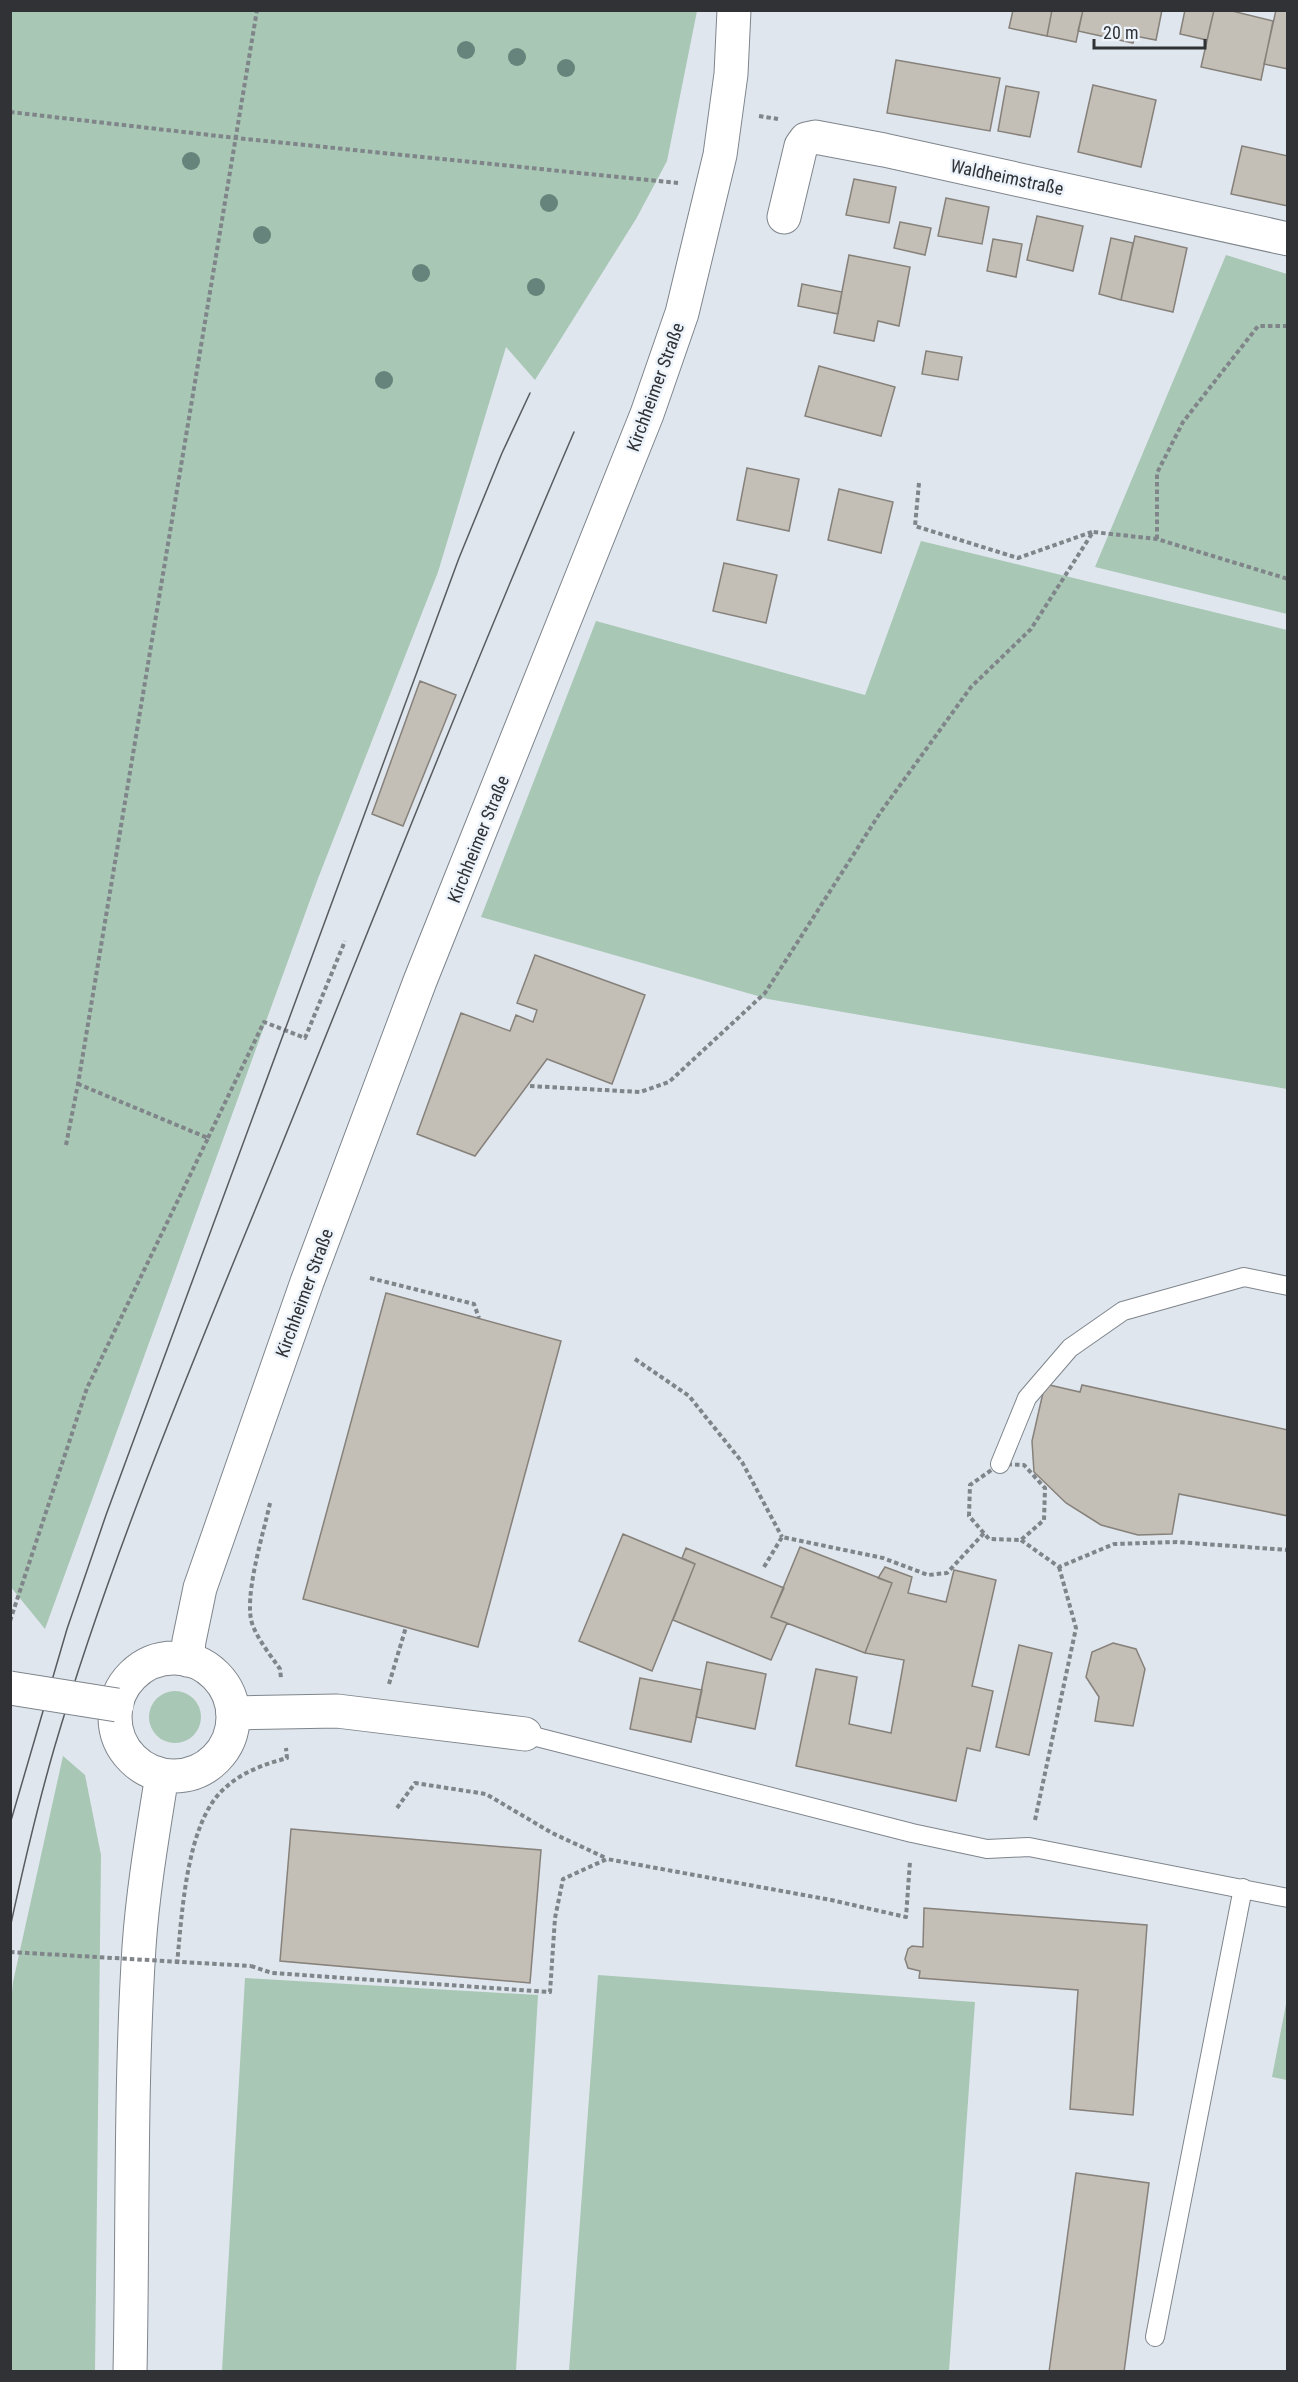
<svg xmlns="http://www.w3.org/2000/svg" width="1298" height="2382" font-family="'Roboto Condensed',sans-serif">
	<rect width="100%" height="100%" fill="#dfe6ee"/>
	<path fill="#a8c7b4" d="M11 10 697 11 667 161 636 219 535 380 506 347 438 572 317 881 45 1629 10 1586Z
		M1226 255 1287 274V614L1095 567Z
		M921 541 1287 630V1089L768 999 481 917 596 621 865 695Z
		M149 1717a26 26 0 1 1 52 0a26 26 0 1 1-52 0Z
		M63 1756 85 1775 101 1855 95 2371H11V2002L13 1982Z
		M598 1975 975 2002 949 2371H569Z
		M245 1978 538 1995 516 2371H222Z
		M1287 1999 1288 2000 1287 2080 1272 2077Z"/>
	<path fill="#c3beb6" stroke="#86817a" stroke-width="1.5" d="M1013 10H1052L1047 36 1009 28Z
		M1052 10H1083L1076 42 1047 36Z
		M1083 10H1162L1156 40 1135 36 1133 43 1078 31Z
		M1185 10H1214L1207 40 1180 34Z
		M1214 10H1228L1273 21 1261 80 1201 67Z
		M1276 10H1288V69L1264 64Z
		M896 60 1000 78 990 131 887 113Z
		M1093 85 1156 100 1141 167 1078 152Z
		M1006 86 1039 92 1030 137 998 131Z
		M1242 146 1288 156V206L1231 194Z
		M854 179 896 187 889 223 846 215Z
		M946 198 989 207 982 244 938 236Z
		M1037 216 1083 226 1073 271 1027 260Z
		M900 222 931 228 925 255 894 248Z
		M1135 236 1187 248 1173 312 1121 300Z
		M1111 238 1133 243 1121 300 1099 294Z
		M993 239 1022 244 1016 277 987 271Z
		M849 255 910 267 899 326 878 321 874 341 834 333Z
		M802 284 842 292 838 314 798 306Z
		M926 351 962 357 958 380 922 374Z
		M819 366 895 387 881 436 805 416Z
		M747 468 799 479 789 531 737 520Z
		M839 489 893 502 881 553 828 540Z
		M724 563 777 575 766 623 713 611Z
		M420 681 456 695 403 826 372 814Z
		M535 955 645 995 612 1084 547 1059 475 1156 417 1134 461 1013 510 1031 516 1015 533 1022 537 1010 517 1003Z
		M386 1293 561 1341 478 1647 303 1599Z
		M1045 1384 1080 1392 1082 1385 1288 1430V1516L1179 1494 1172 1534 1138 1535 1101 1525 1066 1503 1034 1472 1032 1441Z
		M623 1534 695 1564 652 1671 579 1641Z
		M800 1547 892 1583 865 1653 771 1617Z
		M686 1548 784 1588 771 1617 787 1623 771 1660 673 1620 695 1564 682 1558Z
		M885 1567 912 1577 908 1593 946 1602 954 1570 996 1580 972 1686 993 1691 980 1751 967 1748 956 1801 796 1766 816 1669 857 1677 849 1724 891 1733 904 1660 865 1653 892 1583 878 1578Z
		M1113 1643 1136 1649 1145 1669 1133 1726 1095 1721 1099 1697 1086 1677 1092 1652Z
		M1019 1645 1052 1653 1029 1755 996 1747Z
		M707 1662 766 1674 755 1729 696 1717Z
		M640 1678 702 1690 691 1742 630 1729Z
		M291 1829 541 1850 530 1983 280 1961Z
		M924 1908 1147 1925 1133 2115 1070 2109 1078 1990 919 1978 920 1971 908 1968 905 1959 908 1949 912 1946 923 1947Z
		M1076 2173 1149 2183 1124 2372H1049Z"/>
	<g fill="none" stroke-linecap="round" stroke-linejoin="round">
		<g stroke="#7f858c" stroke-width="20">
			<path id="lane" d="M1000 1464 1027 1398 1070 1348 1123 1311 1244 1277 1288 1286
				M525 1734 912 1833 987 1849 1029 1847 1288 1898
				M1155 2337 1243 1888"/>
		</g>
		<g stroke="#7f858c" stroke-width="35">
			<path id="street" d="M784 217 801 146 806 139 815 137 884 150 1288 239
				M233 1713 337 1711 525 1734"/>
		</g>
		<g stroke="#7f858c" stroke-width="35">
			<path id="secondary" d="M115 1717a59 59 0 1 1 118 0a59 59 0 1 1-118 0Z
				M187 1660 189 1641 200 1588 307 1282 420 981 647 414 682 313 720 155 731 74 734 10
				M130 2372C133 2230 130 2088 139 1947 143 1889 153 1832 162 1775"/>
		</g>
		<path stroke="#80858a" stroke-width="4" stroke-dasharray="4.5 3" stroke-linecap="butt" d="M10 112 236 138 678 183
			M759 116 778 119
			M919 483 915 526 1018 558 1092 532
			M1157 539V473L1183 422 1258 326H1288
			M530 1086 640 1092 669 1082 765 993 880 813 971 687 1031 629 1093 532 1157 539 1288 579
			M208 1138 264 1022 305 1038 345 941
			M66 1145 78 1084 257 10
			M370 1278 474 1304 479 1318
			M635 1359 689 1396 742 1462 782 1537
			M1000 1464 1024 1465 1045 1488 1044 1520 1021 1540 989 1539 969 1516 970 1485Z
			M270 1503C264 1532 242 1600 253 1626 259 1641 271 1656 280 1669L281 1678
			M1021 1540 1059 1567 1114 1544 1177 1542 1288 1550
			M764 1567 782 1537 883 1558 928 1575 947 1573 984 1533
			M10 1621 87 1388 208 1138 78 1084
			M389 1684 406 1627
			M397 1808 415 1783 486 1794 552 1833 606 1858
			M1035 1820 1076 1628 1059 1567
			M177 1964C182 1915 186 1821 225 1788 242 1772 265 1764 287 1758L286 1748
			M251 1966 272 1973 550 1992 555 1918 563 1879 607 1859 831 1900 906 1917 910 1861"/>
		<use href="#lane" stroke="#fff" stroke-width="18"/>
		<use href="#street" stroke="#fff" stroke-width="33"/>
		<use href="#secondary" stroke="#fff" stroke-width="33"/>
		<path stroke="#585b5f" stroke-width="1.5" d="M10 1824 67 1629 106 1515 459 558 502 453 530 393
			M10 1928C23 1868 37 1808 54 1749 114 1545 198 1350 278 1154 376 913 471 671 574 432"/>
		<g stroke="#7f858c" stroke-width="35" stroke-linecap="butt">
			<path id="secondary-bridge" d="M10 1688 117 1705"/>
		</g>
		<path stroke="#80858a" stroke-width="4" stroke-dasharray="4.5 3" stroke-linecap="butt" d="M10 1952 251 1966"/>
		<use href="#secondary-bridge" stroke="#fff" stroke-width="33"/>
	</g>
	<g fill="#66847b">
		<circle cx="466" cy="50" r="9"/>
		<circle cx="517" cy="57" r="9"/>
		<circle cx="566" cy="68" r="9"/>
		<circle cx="191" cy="161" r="9"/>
		<circle cx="549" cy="203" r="9"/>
		<circle cx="262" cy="235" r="9"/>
		<circle cx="421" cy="273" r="9"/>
		<circle cx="536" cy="287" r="9"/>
		<circle cx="384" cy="380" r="9"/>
	</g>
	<g text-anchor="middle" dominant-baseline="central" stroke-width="5" stroke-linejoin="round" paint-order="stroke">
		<g font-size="18" fill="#303235" stroke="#ecf3fb">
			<text transform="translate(1007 177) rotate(12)">Waldheimstraße</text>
			<text transform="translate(655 387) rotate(-70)">Kirchheimer Straße</text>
			<text transform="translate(478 839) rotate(-68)">Kirchheimer Straße</text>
			<text transform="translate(304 1293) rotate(-70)">Kirchheimer Straße</text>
		</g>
	</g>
	<rect width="1298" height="2382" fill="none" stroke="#303235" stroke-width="24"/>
	<path d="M1094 39v9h111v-9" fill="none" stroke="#303235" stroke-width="3"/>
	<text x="1103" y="39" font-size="18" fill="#303235" stroke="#ecf3fb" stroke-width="4.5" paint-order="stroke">20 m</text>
</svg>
